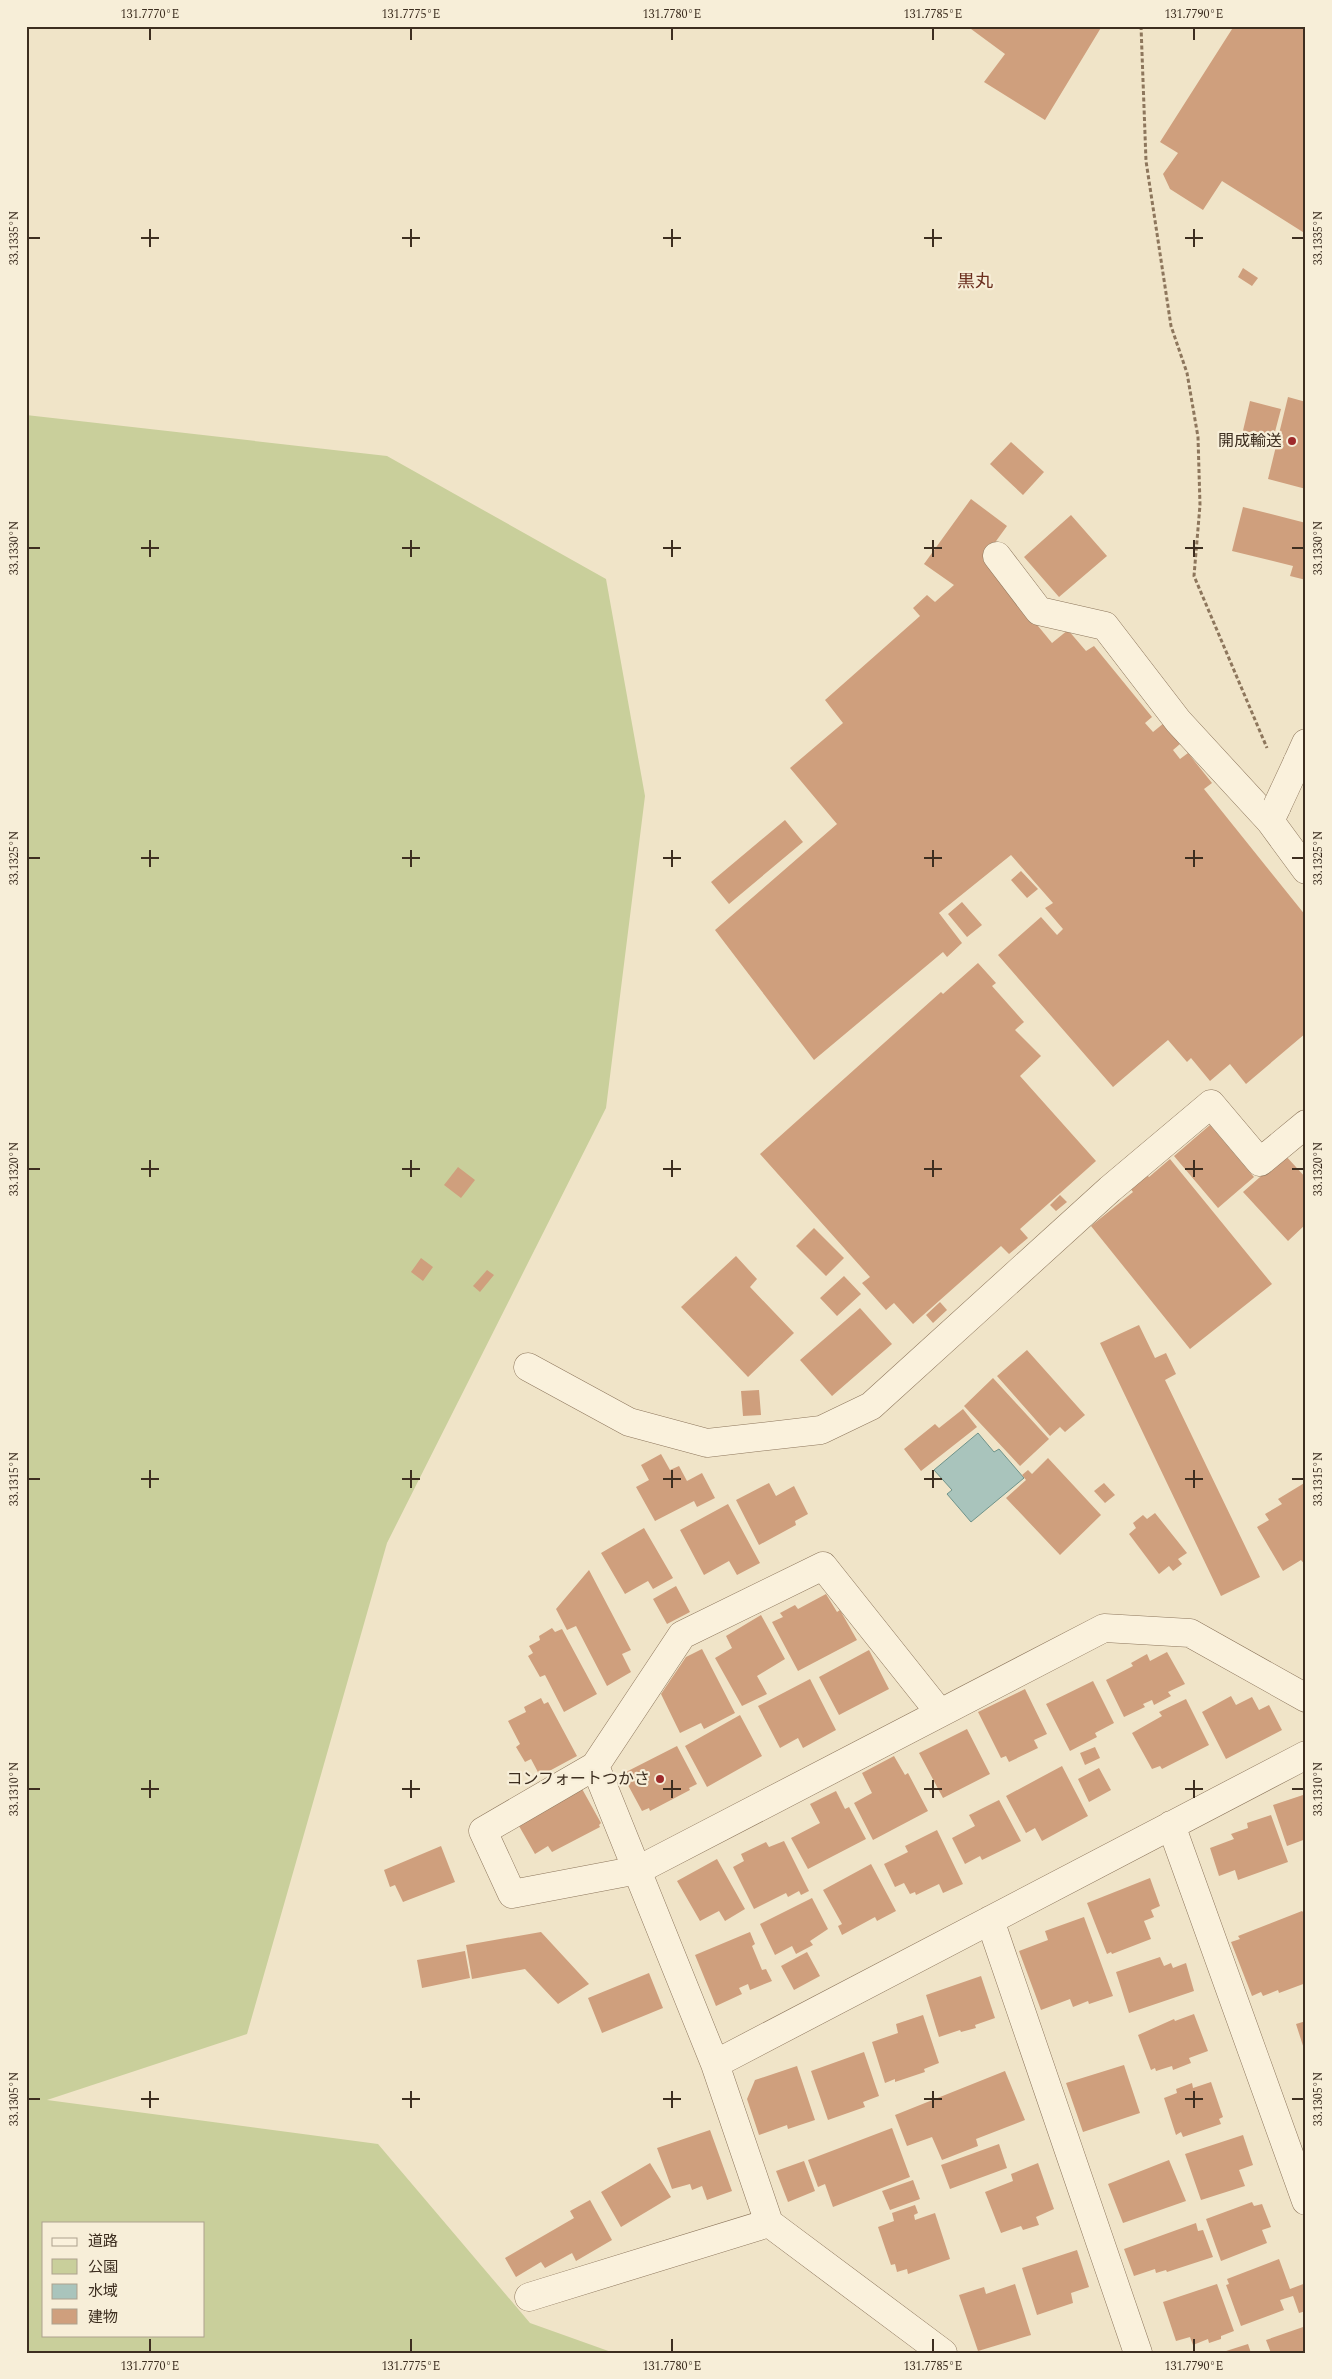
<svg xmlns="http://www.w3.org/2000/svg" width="1332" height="2379" font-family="Spectral,'Noto Sans JP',serif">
	<rect width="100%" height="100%" fill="#f0e4c8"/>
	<path fill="#c9cf9b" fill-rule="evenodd" d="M26 415 387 456 606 579 645 796 606 1108 387 1543 247 2034 47 2100 378 2144 530 2323 614 2353H26ZM44 2223H204V2335H44Z"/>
	<path fill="#a9c4bc" stroke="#6f938a" d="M978 1433 994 1452 999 1449 1024 1478 971 1522 947 1494 952 1490 934 1470Z"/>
	<path fill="#cf9f7d" d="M967 26H1102L1045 120 984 82 1005 54Z
		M1234 26H1306V234L1222 181 1203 210 1170 189 1163 174 1178 153 1160 142Z
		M1243 268 1258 278 1252 286 1238 277Z
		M1288 397 1306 402V489L1268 479Z
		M1250 401 1281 409 1271 447 1241 439Z
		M1011 442 1044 472 1023 495 990 464Z
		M971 499 1007 526 983 559 1005 586 1052 643 1068 630 1086 651 1094 646 1152 717 1145 723 1153 732 1164 723 1180 744 1173 750 1180 759 1188 753 1212 783 1204 789 1306 916V1033L1246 1084 1230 1064 1210 1081 1191 1058 1187 1062 1168 1040 1113 1087 998 955 1041 917 1057 935 1063 929 1045 908 1053 903 1011 855 939 913 962 943 947 957 943 952 814 1060 715 930 837 824 790 768 843 723 825 700 920 616 913 608 927 595 935 602 954 585 924 564Z
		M1243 507 1306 523V580L1290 576 1293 566 1232 551Z
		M1071 515 1107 556 1059 597 1024 557Z
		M785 820 803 842 729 904 711 882Z
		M1021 871 1038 889 1027 898 1011 880Z
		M962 902 982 925 967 937 948 914Z
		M978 963 996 983 992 986 1024 1022 1015 1030 1041 1056 1020 1076 1096 1161 1020 1229 1028 1238 1009 1254 1001 1246 913 1324 894 1303 886 1310 862 1283 870 1277 760 1154 941 992 943 994Z
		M1210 1125 1254 1177 1218 1208 1174 1156Z
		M1285 1155 1306 1178V1224L1288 1241 1243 1192Z
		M1170 1159 1272 1284 1190 1349 1091 1226 1133 1192 1129 1187 1146 1174 1149 1177Z
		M458 1167 475 1180 461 1198 444 1185Z
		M1060 1195 1067 1202 1056 1211 1050 1205Z
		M814 1228 844 1258 826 1276 796 1246Z
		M736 1256 757 1279 750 1287 794 1333 748 1377 681 1307Z
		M421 1258 433 1267 423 1281 411 1272Z
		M487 1270 494 1275 480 1292 473 1286Z
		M844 1276 861 1294 837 1316 820 1298Z
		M940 1302 947 1310 933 1323 926 1315Z
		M860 1308 892 1344 832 1396 800 1360Z
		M1139 1325 1155 1358 1166 1353 1176 1374 1165 1380 1260 1577 1221 1596 1100 1343Z
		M1027 1350 1085 1415 1065 1432 1060 1427 1050 1436 997 1376Z
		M993 1378 1049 1439 1020 1466 964 1406Z
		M759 1390 761 1415 743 1416 741 1391Z
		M963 1409 977 1427 921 1471 904 1449 935 1424 939 1428Z
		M661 1454 670 1470 679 1466 687 1481 702 1473 715 1498 697 1507 694 1501 655 1521 636 1487 649 1480 641 1465Z
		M1048 1458 1101 1515 1060 1555 1006 1498 1026 1480 1022 1475 1028 1470 1032 1474Z
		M1306 1482V1566L1301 1560 1283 1571 1257 1527 1269 1520 1265 1514 1282 1504 1278 1499Z
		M769 1483 776 1496 794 1486 808 1514 795 1521 796 1525 759 1545 736 1500Z
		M1104 1483 1115 1495 1105 1503 1094 1491Z
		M728 1504 760 1563 737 1575 729 1561 704 1575 680 1530Z
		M1155 1513 1187 1553 1178 1559 1182 1564 1173 1571 1169 1566 1159 1574 1129 1534 1136 1528 1133 1523 1143 1515 1147 1519Z
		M644 1528 673 1578 653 1589 648 1581 625 1594 601 1553Z
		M589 1570 631 1650 622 1654 631 1672 607 1686 576 1626 567 1630 556 1609Z
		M676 1586 690 1612 667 1624 653 1599Z
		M826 1594 837 1612 840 1610 857 1640 798 1671 772 1622 783 1617 780 1613 795 1605 798 1609Z
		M761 1615 785 1659 757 1676 767 1694 742 1706 715 1658 732 1648 726 1636Z
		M552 1628 555 1632 562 1629 597 1694 564 1712 545 1675 540 1677 528 1656 533 1653 529 1646 540 1640 539 1636Z
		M702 1649 735 1713 704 1729 701 1723 680 1733 661 1694 686 1657Z
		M869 1650 889 1689 839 1715 819 1677Z
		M1167 1652 1185 1684 1168 1692 1171 1696 1154 1705 1152 1700 1143 1704 1145 1707 1124 1717 1106 1680 1133 1666 1131 1663 1147 1654 1150 1661Z
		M810 1679 836 1730 803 1748 798 1738 780 1748 758 1706Z
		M1093 1681 1114 1723 1095 1733 1097 1737 1070 1751 1046 1704Z
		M1025 1689 1047 1734 1034 1740 1038 1748 1009 1762 1006 1756 1001 1758 978 1712Z
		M1231 1696 1236 1705 1252 1697 1259 1710 1269 1705 1282 1730 1226 1759 1202 1712Z
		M541 1698 544 1704 548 1702 577 1756 540 1776 531 1759 525 1762 516 1747 520 1744 508 1721 526 1712 524 1707Z
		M1186 1699 1209 1745 1162 1769 1160 1766 1152 1769 1132 1733 1162 1716 1159 1712Z
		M740 1715 762 1756 707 1787 685 1746Z
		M967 1729 990 1774 943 1798 919 1753Z
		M677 1746 697 1784 689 1788 690 1790 650 1811 649 1808 642 1811 622 1774Z
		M1095 1747 1100 1758 1085 1765 1080 1753Z
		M894 1756 905 1775 908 1773 928 1811 873 1840 854 1803 872 1793 862 1773Z
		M1062 1766 1088 1816 1042 1841 1035 1828 1026 1833 1006 1796Z
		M1099 1768 1111 1790 1089 1802 1078 1779Z
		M581 1787 601 1823 599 1825 600 1827 552 1852 548 1846 535 1854 519 1826Z
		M836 1791 845 1809 849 1807 866 1839 808 1869 791 1838 820 1823 810 1804Z
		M1306 1794V1839L1287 1846 1273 1805Z
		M999 1800 1021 1841 982 1860 980 1856 965 1864 952 1838 975 1826 969 1815Z
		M1271 1815 1288 1862 1238 1880 1235 1870 1219 1876 1210 1848 1234 1839 1231 1834 1248 1828 1247 1823Z
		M937 1830 963 1884 943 1893 939 1884 916 1895 915 1892 910 1894 904 1883 895 1887 884 1864 908 1852 905 1846Z
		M784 1841 809 1891 801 1895 799 1891 788 1897 786 1893 754 1909 733 1867 744 1861 741 1854 766 1842 769 1847Z
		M441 1846 455 1882 403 1902 395 1885 390 1887 384 1870Z
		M717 1859 745 1909 725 1921 719 1911 700 1921 677 1881Z
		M871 1864 896 1911 877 1921 875 1917 842 1935 838 1926 842 1924 823 1890Z
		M1150 1878 1160 1906 1151 1910 1154 1917 1144 1921 1151 1939 1112 1954 1111 1952 1107 1954 1087 1903Z
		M812 1898 828 1929 810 1941 813 1945 796 1954 792 1946 775 1955 760 1924Z
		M1302 1911 1306 1915V1983L1279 1993 1278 1990 1263 1996 1261 1992 1252 1996 1231 1942 1240 1939 1238 1936Z
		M1084 1917 1113 1996 1089 2004 1088 2001 1073 2007 1070 1999 1041 2010 1019 1951 1048 1940 1045 1931Z
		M541 1932 589 1984 558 2004 525 1969 472 1979 466 1945Z
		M750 1932 755 1944 752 1946 762 1970 766 1969 772 1981 750 1990 748 1984 739 1988 742 1994 716 2006 695 1955Z
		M465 1951 470 1978 422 1988 417 1960Z
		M807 1952 820 1976 794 1990 781 1966Z
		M1160 1957 1164 1966 1171 1963 1173 1968 1186 1963 1194 1991 1129 2013 1116 1972Z
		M649 1973 663 2008 602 2033 588 1998Z
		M981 1976 995 2018 975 2025 976 2028 961 2032 960 2030 939 2037 926 1995Z
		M1194 2014 1208 2051 1189 2058 1191 2063 1173 2070 1172 2066 1156 2071 1155 2068 1151 2070 1138 2035 1174 2019 1175 2021Z
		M923 2015 939 2063 924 2069 925 2072 895 2082V2079L885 2083 872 2042 898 2033 896 2024Z
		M1306 2021V2052H1305L1296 2024Z
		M864 2052 879 2096 863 2102 865 2107 828 2120 811 2071Z
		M1124 2065 1140 2113 1083 2132 1066 2083Z
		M797 2066 815 2120 788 2129 787 2125 759 2135 747 2099 755 2080Z
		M1005 2071 1025 2120 976 2139 978 2146 942 2160 932 2137 907 2146 895 2115Z
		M1211 2082 1223 2117 1219 2119 1221 2124 1183 2137 1181 2132 1176 2135 1164 2098 1177 2093 1176 2089 1192 2083 1193 2088Z
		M892 2128 910 2177 833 2207 825 2184 818 2187 808 2160Z
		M710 2130 732 2191 707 2200 702 2186 692 2190 690 2184 672 2189 657 2148Z
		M1243 2135 1253 2165 1239 2170 1245 2186 1201 2200 1185 2154Z
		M999 2144 1007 2168 950 2189 941 2165Z
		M1169 2160 1186 2201 1123 2223 1108 2184Z
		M804 2161 815 2191 788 2202 776 2171Z
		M650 2163 671 2197 621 2227 601 2192Z
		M1038 2163 1054 2209 1036 2217 1039 2225 1023 2230 1021 2226 1001 2233 985 2192 1013 2181 1011 2174Z
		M913 2180 920 2199 890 2210 882 2191Z
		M590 2200 612 2240 576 2261 572 2253 545 2268 541 2262 516 2277 505 2258 574 2218 570 2211Z
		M1252 2202 1254 2206 1262 2204 1271 2227 1262 2230 1267 2243 1221 2261 1206 2219Z
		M915 2205 918 2213 914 2215 915 2220 935 2213 950 2259 908 2274 907 2269 897 2272 895 2264 891 2265 878 2227 894 2221 892 2213Z
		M1196 2223 1198 2231 1203 2230 1213 2257 1167 2272 1166 2270 1156 2273 1155 2269 1134 2276 1124 2249Z
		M1077 2250 1089 2287 1071 2293 1073 2303 1037 2315 1022 2268Z
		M1279 2259 1290 2289 1306 2283V2311L1299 2313 1293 2296 1280 2300 1284 2310 1241 2326 1226 2285 1229 2284 1227 2279Z
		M1015 2284 1031 2335 978 2351 959 2295 984 2287 986 2294Z
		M1217 2284 1234 2331 1221 2336V2339L1209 2343 1208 2339 1193 2345 1190 2337 1176 2341 1163 2302Z
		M1306 2326V2353H1271L1266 2340Z
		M1248 2344 1251 2353H1223V2352Z"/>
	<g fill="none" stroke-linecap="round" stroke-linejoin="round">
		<g stroke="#8d765c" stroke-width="29">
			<path id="minor" d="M997 556 1039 611 1105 626 1178 721 1270 821
				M1297 763 1306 743
				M1277 806 1270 821 1306 870
				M528 1367 629 1422 707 1443 821 1430 871 1406 1110 1189 1211 1104 1260 1162 1306 1124
				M940 1713 823 1566 682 1635 595 1766 483 1831 512 1894 638 1870 1104 1628 1190 1633 1306 1698
				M595 1766 715 2064 769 2223 943 2353
				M1171 1825 1306 2201
				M990 1920 1138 2353
				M715 2064 1306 1755
				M529 2297 769 2223"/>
		</g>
		<path stroke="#8d765c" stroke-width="3" stroke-dasharray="4 2.5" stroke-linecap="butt" d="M1141 26 1146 161 1171 326 1187 373 1198 437 1200 505 1194 576 1267 748"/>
		<use href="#minor" stroke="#faf1dc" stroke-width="28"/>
		<g stroke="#8d765c" stroke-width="29" stroke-linecap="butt">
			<path id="minor-bridge" d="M1277 806 1297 763"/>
		</g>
		<use href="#minor-bridge" stroke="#faf1dc" stroke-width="28"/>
	</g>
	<path fill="none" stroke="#3d2e20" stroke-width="2" d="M150 28V40M411 28V40M672 28V40M933 28V40M1194 28V40M150 229V247M411 229V247M672 229V247M933 229V247M1194 229V247M28 238H40M141 238H159M402 238H420M663 238H681M924 238H942M1185 238H1203M1292 238H1304M150 540V557M411 540V557M672 540V557M933 540V557M1194 540V557M28 548H40M141 548H159M402 548H420M663 548H681M924 548H942M1185 548H1203M1292 548H1304M150 850V867M411 850V867M672 850V867M933 850V867M1194 850V867M28 858H40M141 858H159M402 858H420M663 858H681M924 858H942M1185 858H1203M1292 858H1304M150 1160V1177M411 1160V1177M672 1160V1177M933 1160V1177M1194 1160V1177M28 1169H40M141 1169H159M402 1169H420M663 1169H681M924 1169H942M1185 1169H1203M1292 1169H1304M150 1470V1488M411 1470V1488M672 1470V1488M933 1470V1488M1194 1470V1488M28 1479H40M141 1479H159M402 1479H420M663 1479H681M924 1479H942M1185 1479H1203M1292 1479H1304M150 1780V1798M411 1780V1798M672 1780V1798M933 1780V1798M1194 1780V1798M28 1789H40M141 1789H159M402 1789H420M663 1789H681M924 1789H942M1185 1789H1203M1292 1789H1304M150 2091V2108M411 2091V2108M672 2091V2108M933 2091V2108M1194 2091V2108M28 2099H40M141 2099H159M402 2099H420M663 2099H681M924 2099H942M1185 2099H1203M1292 2099H1304M150 2339V2352M411 2339V2352M672 2339V2352M933 2339V2352M1194 2339V2352"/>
	<g fill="#9e2a2b" stroke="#f7eed8" stroke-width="2">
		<circle cx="1292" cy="441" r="5"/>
		<circle cx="660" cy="1779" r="5"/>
	</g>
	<g text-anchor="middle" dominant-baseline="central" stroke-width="4.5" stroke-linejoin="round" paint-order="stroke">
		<g font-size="16" fill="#3d2e20" stroke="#f7eed8" text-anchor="end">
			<text x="1282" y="441">開成輸送</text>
			<text x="650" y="1779">コンフォートつかさ</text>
		</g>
		<g font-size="18" fill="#6b2e1e" stroke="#f7eed8">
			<text x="975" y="281">黒丸</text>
		</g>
	</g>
	<rect width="1332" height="2379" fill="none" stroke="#f7eed8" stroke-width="55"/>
	<rect x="42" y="2222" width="162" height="115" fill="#f7eed8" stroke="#ada18e"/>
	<rect x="52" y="2238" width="25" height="8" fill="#faf1dc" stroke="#ada18e"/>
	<text x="88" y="2246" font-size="15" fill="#3d2e20">道路</text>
	<rect x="52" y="2259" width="25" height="15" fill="#c9cf9b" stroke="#ada18e"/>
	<text x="88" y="2272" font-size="15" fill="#3d2e20">公園</text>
	<rect x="52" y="2284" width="25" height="15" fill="#a9c4bc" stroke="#ada18e"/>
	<text x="88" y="2296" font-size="15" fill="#3d2e20">水域</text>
	<rect x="52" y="2309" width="25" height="15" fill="#cf9f7d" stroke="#ada18e"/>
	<text x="88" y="2322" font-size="15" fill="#3d2e20">建物</text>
	<rect x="28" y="28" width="1276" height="2324" fill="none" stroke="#3d2e20" stroke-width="2"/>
	<g font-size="12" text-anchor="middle" fill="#3d2e20">
		<text x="150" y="18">131.7770°E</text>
		<text x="411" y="18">131.7775°E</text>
		<text x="672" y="18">131.7780°E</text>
		<text x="933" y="18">131.7785°E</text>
		<text x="1194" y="18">131.7790°E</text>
		<text transform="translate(14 238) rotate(-90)" y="4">33.1335°N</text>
		<text transform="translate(1318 238) rotate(-90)" y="4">33.1335°N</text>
		<text transform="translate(14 548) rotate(-90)" y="4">33.1330°N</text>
		<text transform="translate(1318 548) rotate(-90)" y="4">33.1330°N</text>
		<text transform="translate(14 858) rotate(-90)" y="4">33.1325°N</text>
		<text transform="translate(1318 858) rotate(-90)" y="4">33.1325°N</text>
		<text transform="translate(14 1169) rotate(-90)" y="4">33.1320°N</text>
		<text transform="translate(1318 1169) rotate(-90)" y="4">33.1320°N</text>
		<text transform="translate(14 1479) rotate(-90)" y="4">33.1315°N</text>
		<text transform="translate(1318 1479) rotate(-90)" y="4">33.1315°N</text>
		<text transform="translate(14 1789) rotate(-90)" y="4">33.1310°N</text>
		<text transform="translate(1318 1789) rotate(-90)" y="4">33.1310°N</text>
		<text transform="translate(14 2099) rotate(-90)" y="4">33.1305°N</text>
		<text transform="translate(1318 2099) rotate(-90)" y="4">33.1305°N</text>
		<text x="150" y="2370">131.7770°E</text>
		<text x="411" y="2370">131.7775°E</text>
		<text x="672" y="2370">131.7780°E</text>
		<text x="933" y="2370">131.7785°E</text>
		<text x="1194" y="2370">131.7790°E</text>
	</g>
</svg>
